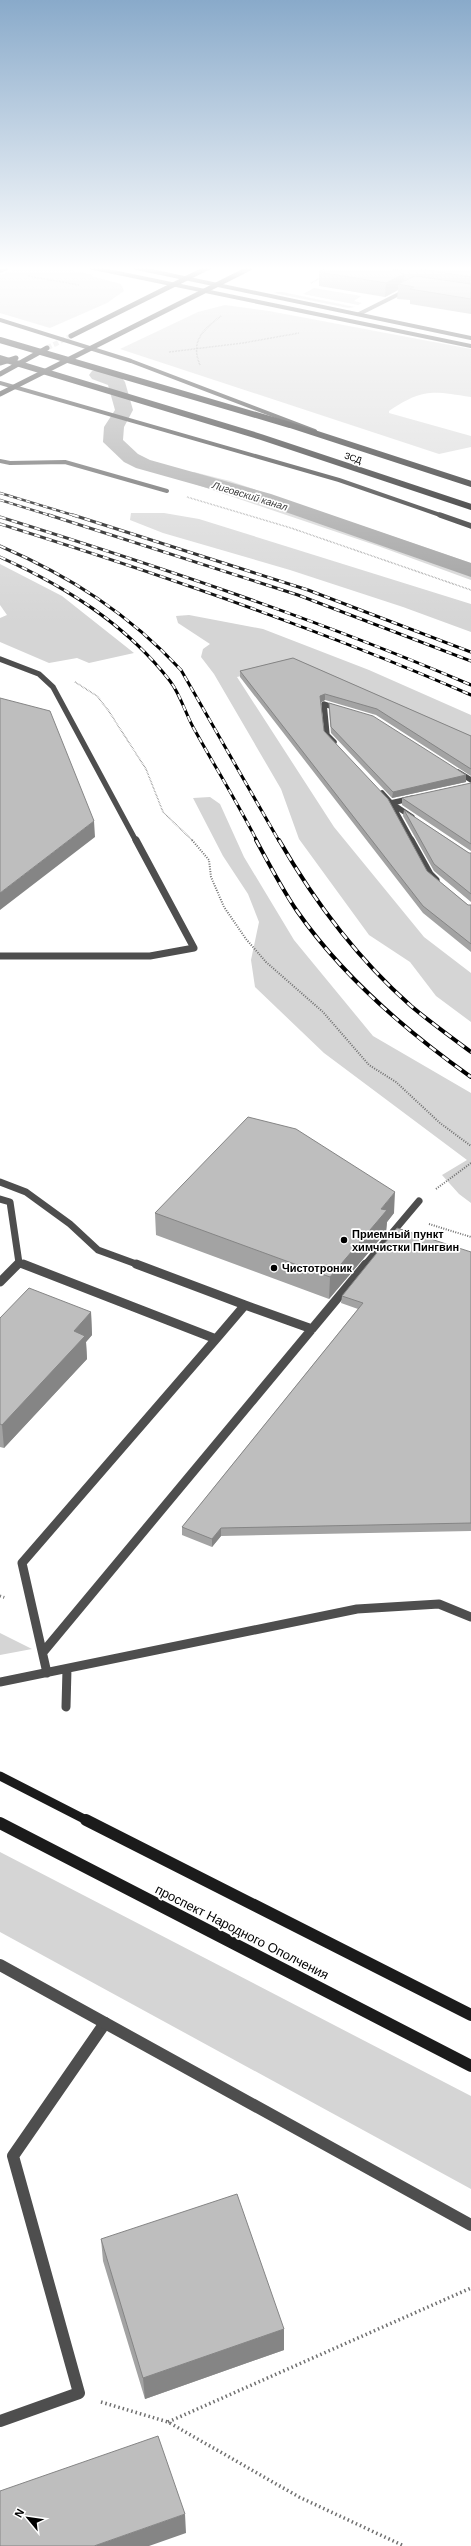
<svg xmlns="http://www.w3.org/2000/svg" width="471" height="2546" font-family="Arial,sans-serif">
	<rect width="100%" height="100%" fill="#fff"/>
	<path fill="#d5d5d5" d="M21 267H58L94 275 91 276 121 284 124 291 107 303 50 328 0 313V275Z
		M314 288 361 296 354 301 362 303 358 305 303 294Z
		M277 292H282L355 307 348 308 274 293Z
		M225 305 269 311 471 349V397C432 391 423 388 389 411V413L471 436V447L439 454 120 349 198 312Z
		M194 472 230 481 471 563V580L378 546 177 478Z
		M131 513H164L199 519 471 604V632L403 607 290 570 163 533 130 520Z
		M0 564 62 596 134 653 89 663 77 658 49 663 0 642V618L7 615 0 605Z
		M189 615 263 629 369 670 471 715V741L295 663 237 677 334 827 424 937 471 973V1022L436 996 410 962 369 935 299 839 281 789 214 674 201 657 203 649 210 644 178 623 176 616Z
		M210 797 220 804 244 857 294 940 373 1036 471 1093V1203L459 1194 442 1175 467 1160 324 1053 255 987 251 960 259 922 248 894 223 856 193 798Z
		M0 1633 32 1649 0 1655Z
		M0 1852 471 2096V2189L0 1932Z"/>
	<g fill="none" stroke-linecap="round" stroke-linejoin="round">
		<path fill="#9c9c9c" fill-rule="evenodd" d="M98 370 122 378 125 382 133 410 124 427 123 440 138 454 150 460 271 494 471 563V577L257 502 136 468 124 462 103 442 104 427 115 410 108 385 92 379 89 375 92 371Z"/>
		<path stroke="#d9d9d9" stroke-width="5" stroke-dasharray="5 2.5" stroke-linecap="butt" d="M47 348 71 336"/>
		<path stroke="#707070" stroke-width="1.5" stroke-dasharray="0.5 1" stroke-linecap="butt" d="M28 276 79 285
			M311 283 322 277
			M169 352 243 343 299 333
			M200 365C190 341 203 330 221 316
			M187 497 291 528 471 590
			M75 682 97 696 108 710 146 769 163 812 193 841"/>
		<path stroke="#707070" stroke-width="2" stroke-dasharray="1 1.5" stroke-linecap="butt" d="M192 840 209 860 211 877 224 907 246 939 266 962 323 1012 369 1065 396 1082 440 1123 471 1146
			M436 1189 471 1163
			M429 1224 471 1237"/>
		<path stroke="#707070" stroke-width="3" stroke-dasharray="1 2.5" stroke-linecap="butt" d="M0 1596 6 1598"/>
		<path stroke="#707070" stroke-width="3.5" stroke-dasharray="1.5 3" stroke-linecap="butt" d="M101 2402 168 2422 299 2497 404 2546
			M168 2422 471 2288"/>
		<path stroke="#4e4e4e" stroke-width="4" d="M0 271 10 267
			M359 314 407 290
			M0 461 10 463 65 462 167 491"/>
		<path stroke="#4e4e4e" stroke-width="5.5" d="M0 659 39 674 53 687 136 841
			M334 742 327 735 324 704 339 709
			M458 772 471 780
			M382 793 391 803 412 817
			M412 841 391 803 413 798"/>
		<path stroke="#4e4e4e" stroke-width="7" d="M411 840 430 874 436 880
			M0 956H150L194 948 136 840
			M0 1182 26 1192 70 1224 98 1250 139 1265
			M0 1199 10 1202 19 1263 25 1265
			M17 1265 19 1263
			M365 1265 419 1201"/>
		<path stroke="#4e4e4e" stroke-width="9" d="M23 1264 216 1339 22 1563 47 1673
			M136 1264 245 1305 216 1339
			M0 1282 18 1264
			M245 1305 312 1329
			M44 1651 366 1264
			M0 1682 357 1609 439 1604 471 1617
			M66 1707 67 1669"/>
		<path stroke="#4e4e4e" stroke-width="12" d="M0 2421 79 2393 13 2156 105 2023"/>
		<path stroke="#4e4e4e" stroke-width="12" d="M0 1965 471 2225"/>
		<path stroke="#1b1b1b" stroke-width="4" d="M89 267 471 346
			M132 267 471 338
			M0 320 131 361 315 431
			M0 383 339 480 443 516"/>
		<path stroke="#1b1b1b" stroke-width="5.5" d="M440 515 471 526"/>
		<path stroke="#1b1b1b" stroke-width="9" d="M0 1776 88 1821"/>
		<path stroke="#1b1b1b" stroke-width="12" d="M86 1820 471 2015
			M0 1823 471 2066"/>
		<path stroke="#000" stroke-width="5" d="M71 336 209 267
			M0 363 16 358
			M0 374 47 348
			M0 394 252 267"/>
		<path stroke="#000" stroke-width="6" d="M0 340 290 425 471 484
			M0 358 261 437 471 507"/>
		<g stroke="#000" stroke-width="2.5">
			<path id="rail-far2" d="M0 493 76 516
				M0 500 52 516"/>
		</g>
		<g stroke="#000" stroke-width="3">
			<path id="rail-far1" d="M49 515 298 595 471 661
				M73 515 308 590 471 652
				M0 517C160 567 317 619 471 685
				M0 524C160 574 317 628 471 695
				M0 546C70 576 129 614 181 670L279 841
				M0 557C65 586 126 624 170 681 180 694 185 712 193 727 214 765 237 802 257 841"/>
		</g>
		<g stroke="#000" stroke-width="4">
			<path id="rail" d="M256 840C269 864 282 889 297 911 343 977 406 1031 471 1077
				M279 840C314 901 358 959 411 1006 430 1022 451 1037 471 1052"/>
		</g>
		<use href="#rail-far2" stroke="#fff" stroke-width="1.5" stroke-dasharray="4.5" stroke-linecap="butt"/>
		<use href="#rail-far1" stroke="#fff" stroke-width="2" stroke-dasharray="6" stroke-linecap="butt"/>
		<use href="#rail" stroke="#fff" stroke-width="2.5" stroke-dasharray="8" stroke-linecap="butt"/>
	</g>
	<path fill="#a3a3a3" d="M328 267H471V314L410 304V300L397 299 398 290 385 297 319 286V272Z
		M293 658 471 736V776L376 715 325 700 321 702 324 731 427 871 468 905H471V952L423 913 240 677V671Z
		M329 703 466 775V782L392 798 331 733 329 710Z
		M471 783V851L402 805V798Z
		M404 810 469 853H471V902L434 871 403 816Z
		M155 1213H394L387 1222 386 1232 329 1299 156 1235Z
		M471 1252V1531L221 1536 212 1547 182 1535V1527L358 1309 341 1303 342 1296Z
		M91 1312 92 1335 86 1342 87 1359 4 1448 0 1447V1318Z
		M101 2239 284 2329V2350L145 2399 103 2261Z"/>
	<path fill="#858585" d="M395 267H403L402 272 397 275 404 274 403 285 398 284V290L385 297 386 283Z
		M325 694V700L320 703V696Z
		M466 775V782L392 798 393 792Z
		M94 821 95 837 0 910V893Z
		M395 1192 394 1213 387 1222 386 1232 329 1299 330 1277 381 1209Z
		M91 1312 92 1335 86 1342 87 1359 4 1448 2 1425 74 1331Z
		M221 1528V1536L212 1547V1539Z
		M284 2329V2350L145 2399 143 2378Z
		M185 2514 186 2533 149 2546H94Z"/>
	<path fill="#bebebe" stroke="#858585" d="M328 267H395L393 270 404 274 386 283 319 272Z
		M408 267H471V277Z
		M415 276 471 284V299L410 289 414 287 398 284Z
		M293 658 471 736V769L377 709 325 694 320 696 324 731 388 799 427 871 468 905H471V944L423 906 240 671Z
		M0 698 50 711 94 821 0 893Z
		M329 703 373 716 466 775 393 792 331 727Z
		M471 783V844L402 798Z
		M404 810 469 853H471V894L434 864Z
		M248 1117 296 1129 395 1192 381 1209 387 1210 330 1277 155 1213Z
		M397 1228 471 1252V1523L221 1528 212 1539 182 1527 363 1303 342 1296Z
		M29 1288 91 1312 74 1331 85 1336 2 1425 0 1424V1318Z
		M237 2194 284 2329 143 2378 101 2239Z
		M158 2436 185 2514 94 2546H0V2491Z"/>
	<linearGradient id="sky" x2="0" y2="1"><stop stop-color="#89aaca"/><stop offset="0.43" stop-color="#fff"/><stop offset="1" stop-color="#fff" stop-opacity="0"/></linearGradient>
	<rect width="471" height="624" fill="url(#sky)"/>
	<g fill="#000" stroke="#fff" stroke-width="1.5">
		<circle cx="344" cy="1240" r="4"/>
		<circle cx="274" cy="1268" r="4"/>
	</g>
	<g text-anchor="middle" dominant-baseline="central" stroke-width="3.5" stroke-linejoin="round" paint-order="stroke">
		<g font-size="9" fill="#000" stroke="#fff">
			<text transform="translate(353 458) rotate(19)">ЗСД</text>
		</g>
		<g font-size="10" font-style="italic" fill="#3d3d3d" stroke="#fff">
			<text transform="translate(250 496) rotate(17)">Лиговский канал</text>
		</g>
		<g font-size="11" font-weight="bold" fill="#000" stroke="#fff" text-anchor="start">
			<text x="352" y="1234">Приемный пункт<tspan x="352" dy="13">химчистки Пингвин</tspan></text>
			<text x="282" y="1268">Чистотроник</text>
		</g>
		<g font-size="13" fill="#000" stroke="#fff">
			<text transform="translate(242 1932) rotate(27)">проспект Народного Ополчения</text>
		</g>
	</g>
	<g transform="translate(28 2518) rotate(299)" stroke="#ffffff" stroke-width="3" paint-order="stroke">
	<path d="M0-3L7 15L0 10L-7 15Z" fill="#000000"/>
	<text y="-6" font-size="11" font-weight="bold" text-anchor="middle" fill="#000000">N</text>
	</g>
</svg>
